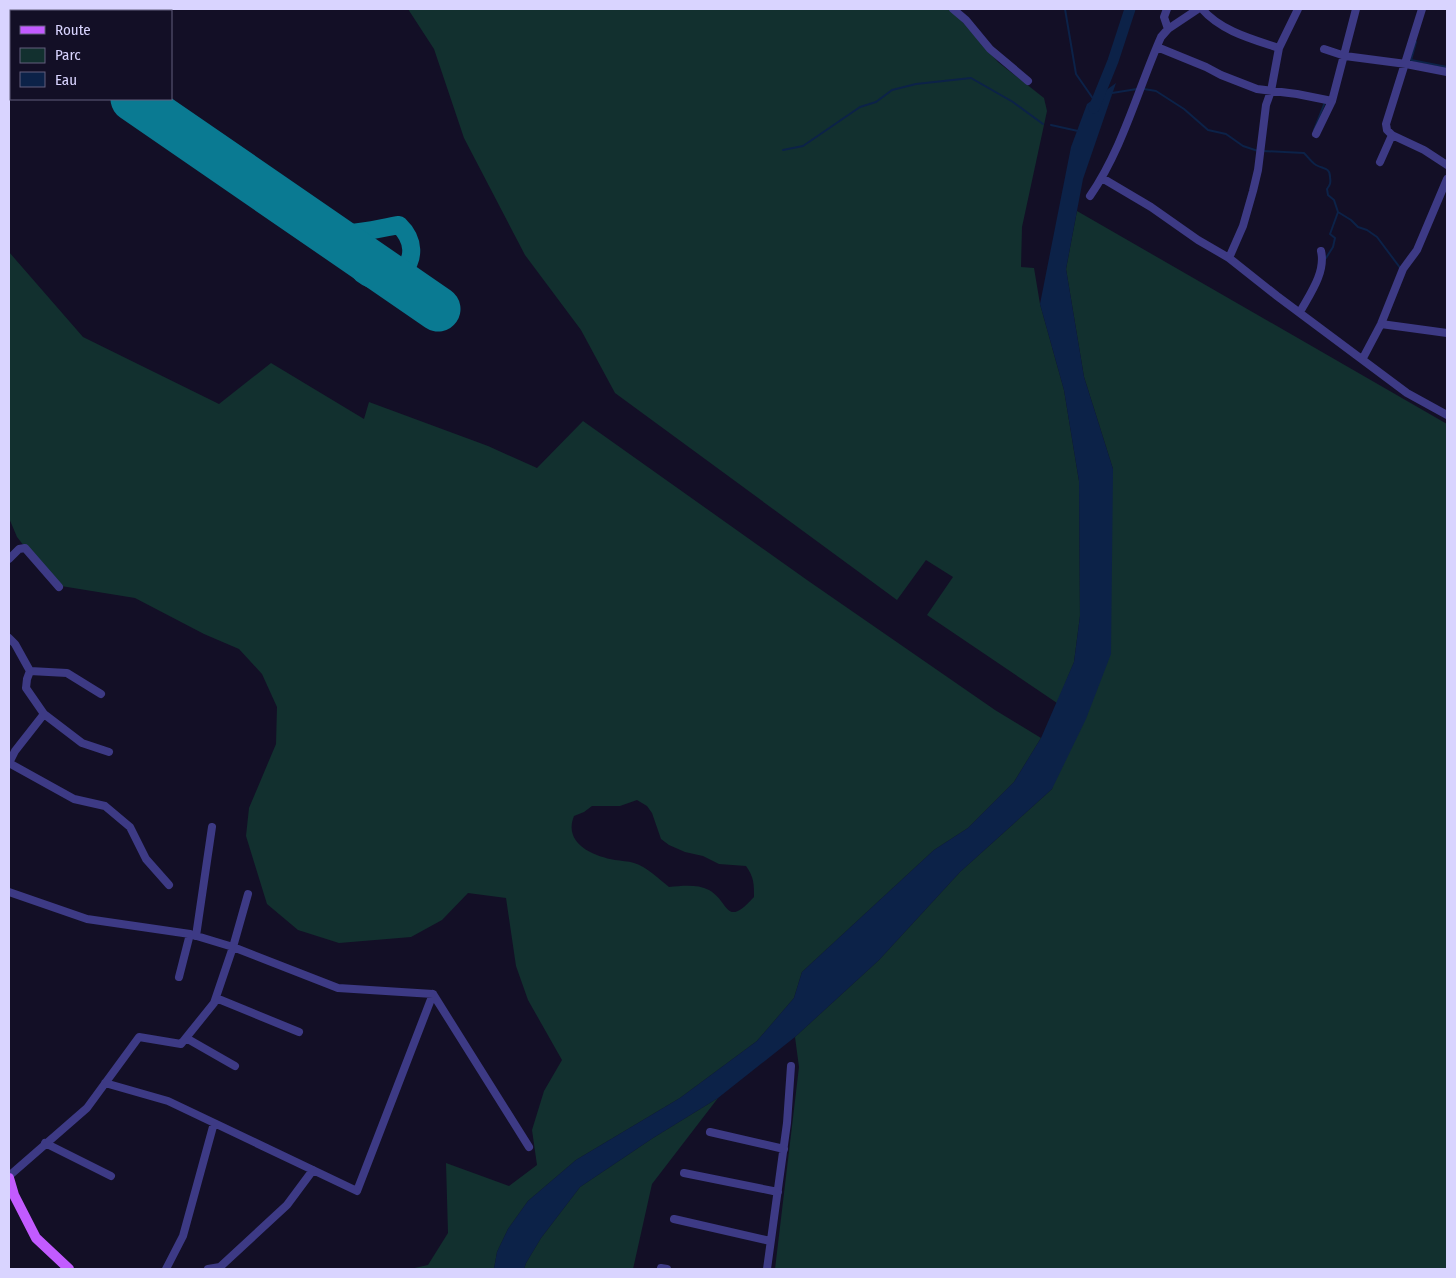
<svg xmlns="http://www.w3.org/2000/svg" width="1456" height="1278" font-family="'Fira Sans Condensed',sans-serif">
	<rect width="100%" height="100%" fill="#130f26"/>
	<path fill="#12302f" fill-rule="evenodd" d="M408 9H951L998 62 1044 98 1047 111 1022 227 1021 267 1034 268 1040 304 1064 390 1079 481 1080 616 1074 662 1057 703 927 615 953 577 926 560 897 600 615 393 581 330 525 255 464 138 434 49Z
		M1077 211 1447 424V1269H775L799 1067 795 1037 879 960 960 872 1052 789 1113 469 1084 377 1066 269Z
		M9 252 83 337 219 404 271 363 364 419 369 402 488 446 537 468 583 421 807 580 995 710 1041 738 1014 782 968 828 934 850 802 972 794 998 757 1041 680 1098 576 1160 528 1201 508 1229 497 1252 494 1269H410L428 1265 448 1233 446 1163 509 1186 537 1165 532 1130 544 1091 562 1060 528 1000 516 966 506 898 468 893 442 920 411 937 339 943 298 930 267 904 246 836 249 808 276 744 277 707 262 674 239 649 204 634 135 598 61 586 50 579 17 537 9 518ZM637 800 647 806 652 813 661 839 669 845 685 852 703 856 719 864 746 866C754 877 754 884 754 897 725 929 730 902 709 890 697 884 682 886 669 887 659 879 647 867 634 863 628 861 621 861 615 860 592 856 563 843 574 816L584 812 592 806H620Z
		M718 1098 652 1184 633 1269H524L526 1263 541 1238 580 1187 653 1138Z"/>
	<path fill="#0c2248" d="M1116 83 1083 179 1066 269 1084 377 1113 469 1111 654 1086 719 1052 789 960 872 879 960 795 1037 718 1098 653 1138 580 1187 541 1238 526 1263 524 1269H494L497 1252 508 1229 528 1201 576 1160 680 1098 757 1041 794 998 802 972 934 850 968 828 1014 782 1041 738 1074 662 1080 616 1079 481 1064 390 1040 304 1071 147 1087 104Z"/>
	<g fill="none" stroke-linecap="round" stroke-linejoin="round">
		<path stroke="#0c2248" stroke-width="2" d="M1065 9 1076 74 1094 100
			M1416 42 1411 60 1447 67
			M1144 89 1156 91 1184 109 1208 130 1226 134 1243 146 1258 151
			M1112 93 1137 89
			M1051 125 1078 131
			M1314 130 1325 102
			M783 150 803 146 860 107 876 102 892 90 916 84 971 78 1013 102 1043 124
			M1263 151 1304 153C1308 157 1311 162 1316 165 1323 169 1330 167 1330 177 1331 183 1330 185 1327 189L1328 195 1334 200 1338 212 1351 220 1358 227 1367 230 1377 237 1401 269
			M1326 258 1333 247 1335 238 1330 234 1338 212"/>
		<path stroke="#0c2248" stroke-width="11" d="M1094 108 1113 61 1130 9"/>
		<path stroke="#0a7a92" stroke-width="18" d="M315 225C344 240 369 230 399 225 432 257 391 297 362 274 354 267 353 256 347 247"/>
		<path stroke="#0a7a92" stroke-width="45" d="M9 13 11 14
			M133 99 438 309"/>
		<path stroke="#3d3a85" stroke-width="8" d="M953 9 966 20 990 49 1028 81
			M1202 9C1221 31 1252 39 1279 48
			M1422 9 1386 124 1387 130 1392 135 1424 150 1447 165
			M1168 29 1198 9
			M1157 47 1206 67 1221 75 1257 89 1297 94 1332 101
			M1324 49 1345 56 1406 64 1447 72
			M1316 134 1332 101 1356 9
			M1380 162 1392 135
			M1102 178 1151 207 1198 240 1229 258 1277 296 1407 393 1447 415
			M1090 196C1123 148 1138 89 1161 37L1168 29 1164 17 1167 9
			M1229 258 1243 226 1253 191 1258 170 1266 105 1271 91 1279 48 1298 9
			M1300 312C1310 294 1326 272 1321 251
			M1381 324 1447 333
			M1363 358 1381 324 1403 269 1417 250 1447 179
			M9 559 19 549 25 548 59 587
			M9 638 15 644 30 671 67 673 101 694
			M30 671 27 679 26 688 44 714 82 743 109 752
			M9 763 74 799 105 806 130 827 146 859 169 885
			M9 763 15 751 44 714
			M9 892 87 919 190 934 233 947 338 988 433 994 529 1147
			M196 936 212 827
			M179 977 190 934
			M216 998 299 1032
			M186 1038 235 1066
			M105 1083 168 1101 357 1191 433 994
			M710 1132 784 1149
			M45 1143 111 1176
			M684 1173 778 1192
			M9 1176 87 1108 139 1037 181 1044 214 1003 233 947 248 894
			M674 1219 770 1241
			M661 1268 667 1269
			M166 1269 183 1236 214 1123
			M208 1269 220 1267 287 1205 313 1170
			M767 1269 787 1123 791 1066"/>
		<path stroke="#c25bff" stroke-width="10" d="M9 1178 14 1195 36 1238 69 1269"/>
	</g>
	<rect width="1456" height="1278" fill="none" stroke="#d9d4ff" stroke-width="20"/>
	<rect x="10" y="10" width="162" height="90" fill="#130f26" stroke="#625e7d"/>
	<rect x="20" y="26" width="25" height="8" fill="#c25bff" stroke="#625e7d"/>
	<text x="55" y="35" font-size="15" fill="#d9d4ff">Route</text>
	<rect x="20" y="48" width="25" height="15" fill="#12302f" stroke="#625e7d"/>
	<text x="55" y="60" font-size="15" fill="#d9d4ff">Parc</text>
	<rect x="20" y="72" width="25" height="15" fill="#0c2248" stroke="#625e7d"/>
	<text x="55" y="85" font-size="15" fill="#d9d4ff">Eau</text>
</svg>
